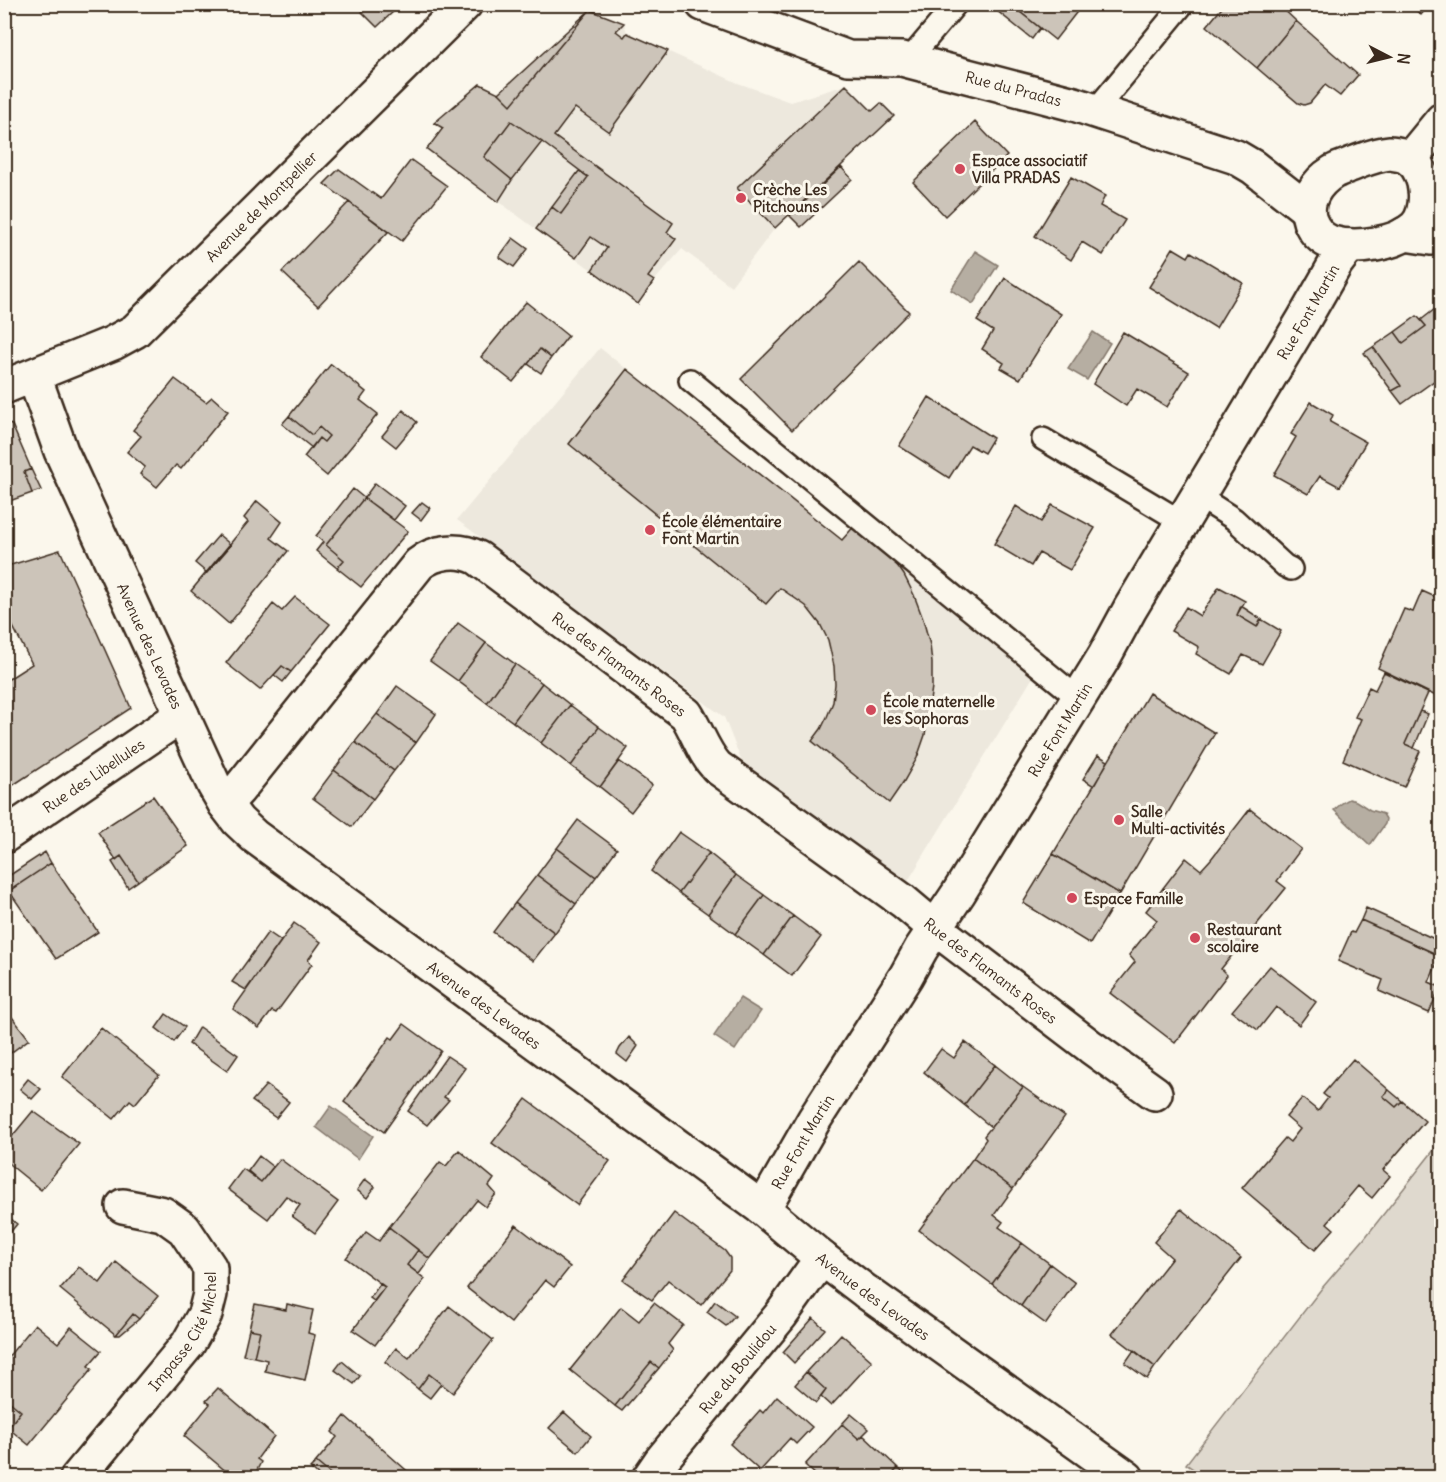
<svg xmlns="http://www.w3.org/2000/svg" width="1446" height="1482" font-family="Delius,sans-serif">
	<rect width="100%" height="100%" fill="#fbf7ec"/>
	<filter id="ink" filterUnits="userSpaceOnUse"><feTurbulence type="fractalNoise" baseFrequency=".0167" numOctaves="2"/><feDisplacementMap in="SourceGraphic" scale="12" xChannelSelector="R" yChannelSelector="G"/><feConvolveMatrix kernelMatrix="1 2 1 2 8 2 1 2 1" color-interpolation-filters="sRGB"/></filter>
	<g filter="url(#ink)">
		<path fill="#ede8dd" d="M590 10 624 23 627 33 738 83 790 102 846 85 872 111 881 103 894 116 841 167 852 179 801 227 790 216 775 228 731 286 682 249 654 281 638 304 427 149 443 129 434 123 480 84 499 93Z
			M600 348 842 540 857 523 1033 677 905 886 741 760 724 717 457 520Z"/>
		<path fill="#dfd9ce" stroke="#8d8276" stroke-width="1.5" d="M1441 1141V1477H1205L1186 1464 1322 1288 1364 1239Z"/>
		<path fill="#b6aea2" stroke="#85796d" stroke-width="1.5" d="M975 251 998 265 973 304 951 290Z
			M1093 332 1110 343 1087 380 1068 369Z
			M1349 799 1356 801 1370 810 1383 814 1386 819 1385 824 1370 845 1334 810 1342 803Z
			M740 998 761 1011 735 1050 714 1036Z
			M331 1106 373 1136 358 1159 316 1127Z"/>
		<path fill="#ccc4b9" stroke="#3b2a1e" stroke-width="1.5" d="M370 4H387L394 11 377 27 362 12Z
			M1000 4H1010L1040 28 1032 39 996 10Z
			M1010 4H1083L1055 40Z
			M1225 4H1278L1296 21 1257 68 1207 26Z
			M1409 4H1430L1421 15Z
			M590 10 624 23 616 31 624 37 627 33 668 51 609 132 575 108 554 136 673 223 667 232 676 239 648 277 654 281 638 304 592 270 607 248 591 237 576 258 536 229 552 207 561 214 588 177 542 142 511 121 484 157 512 180 498 202 427 149 443 128 434 123 480 84 499 93 511 105Z
			M590 10 511 105 499 93Z
			M1296 21 1358 75 1340 96 1325 85 1310 103 1304 105 1298 103 1257 68Z
			M846 85 872 111 881 103 894 116 775 228 737 188Z
			M511 121 542 142 512 180 484 157Z
			M975 122 1007 156 945 216 913 182Z
			M411 160 447 186 402 241 324 184 339 169 381 199Z
			M841 167 852 179 801 227 790 216Z
			M579 171 588 177 561 214 552 207Z
			M1071 177 1105 196 1100 206 1125 220 1103 255 1082 242 1071 260 1035 236Z
			M349 202 388 232 318 306 282 272Z
			M513 238 528 249 514 267 499 257Z
			M1173 248 1188 257 1191 252 1243 283 1216 328 1149 287Z
			M859 262 909 312 792 430 741 379Z
			M1005 278 1061 314 1020 379 1001 368 1004 363 982 349 993 331 977 321Z
			M526 302 568 336 551 358 540 349 513 382 481 357Z
			M1435 309 1442 317V375L1402 404 1392 391 1401 386 1373 347 1395 332 1403 343 1426 326 1421 320Z
			M1417 316 1426 326 1403 343 1395 332Z
			M1123 332 1189 372 1167 407 1137 389 1126 406 1093 384Z
			M1373 347 1401 386 1392 391 1364 353Z
			M540 349 551 358 541 373 528 364Z
			M331 364 366 392 360 400 378 414 327 476 304 457 319 438 324 442 329 436 319 427 312 435 289 416Z
			M627 369 842 540 857 523 890 555 904 575 914 595 923 619 930 645 932 663V687L925 735 917 758 904 781 889 803 812 741 821 729 827 717 833 702 835 684 834 666 828 640 820 624 806 606 780 588 766 604 569 444Z
			M175 379 206 402 212 397 228 411 181 469 176 465 157 487 140 474 145 467 127 452 141 436 133 430Z
			M929 397 993 438 984 453 970 445 949 478 899 446Z
			M1311 402 1333 415 1330 422 1366 442 1340 487 1320 476 1308 494 1274 475 1296 437 1291 434Z
			M403 410 417 422 396 447 382 436Z
			M289 416 312 435 319 427 329 436 324 442 319 438 312 448 282 424Z
			M4 423 12 425 29 464 31 469 24 472 32 493 4 503Z
			M31 469 41 490 32 493 24 472Z
			M375 483 405 506 394 520 364 498Z
			M353 489 364 498 326 545 344 560 337 568 316 551 323 542 316 536Z
			M364 498 408 531 361 587 337 568 344 560 326 545Z
			M257 501 282 522 271 538 288 551 229 624 191 591 248 522 244 518Z
			M422 502 430 508 421 520 412 513Z
			M1052 505 1095 528 1070 570 1039 553 1031 566 994 544 1016 506 1041 522Z
			M219 535 231 545 207 573 195 563Z
			M60 550 131 708 4 791V682L32 664 4 609V567Z
			M1219 587 1245 601 1237 615 1257 627 1261 619 1281 631 1262 664 1243 655 1231 674 1196 654 1199 647 1171 631 1186 607 1200 616Z
			M1422 591 1442 600V662L1437 672 1442 674V699L1378 668 1404 609 1413 612Z
			M295 597 330 624 291 672 282 666 260 690 226 663 273 604 282 611Z
			M1241 606 1261 619 1257 627 1237 615Z
			M458 623 486 643 458 681 430 661Z
			M486 643 515 664 487 703 458 681Z
			M515 664 542 683 513 722 487 703Z
			M282 666 291 672 283 682 274 675Z
			M1384 672 1428 693 1405 744 1420 751 1404 787 1343 760 1361 719 1355 717 1369 687 1375 690Z
			M542 683 570 705 541 743 513 722Z
			M397 686 436 714 416 743 377 714Z
			M1149 693 1215 733 1120 894 1053 854Z
			M570 705 599 727 571 766 541 743Z
			M1420 711 1428 714 1414 748 1405 744Z
			M377 714 416 743 394 771 355 742Z
			M599 727 628 748 600 787 571 766Z
			M355 742 394 771 373 799 334 770Z
			M1098 755 1108 761 1094 786 1083 779Z
			M619 761 652 785 631 812 600 787Z
			M334 770 373 799 352 827 313 798Z
			M153 796 188 846 138 881 121 856 116 860 98 832Z
			M1250 809 1301 849 1277 881 1286 888 1221 969 1227 975 1175 1043 1110 993 1135 962 1129 955 1157 920 1146 911 1156 898 1163 903 1172 893 1163 888 1186 858 1201 870 1211 859Z
			M578 820 617 849 596 877 557 848Z
			M679 832 709 853 679 893 651 871Z
			M557 848 596 877 576 904 537 875Z
			M45 852 51 863 9 891 4 884V879Z
			M709 853 736 875 708 914 679 893Z
			M1053 854 1120 894 1090 944 1023 903Z
			M121 856 138 881 128 888 112 862Z
			M51 863 98 932 56 959 9 891Z
			M537 875 576 904 555 933 515 903Z
			M736 875 764 895 735 934 708 914Z
			M1163 888 1172 893 1163 903 1156 898Z
			M764 895 793 916 764 955 735 934Z
			M515 903 555 933 533 961 493 932Z
			M1366 908 1439 941 1434 953 1361 920Z
			M793 916 821 937 792 976 764 955Z
			M1361 920 1440 956 1429 982 1440 987 1429 1013 1379 991 1383 980 1338 961 1351 932 1354 933Z
			M294 923 321 942 308 960 312 964 276 1013 272 1011 259 1028 233 1009Z
			M268 932 281 941 246 990 232 982Z
			M1270 966 1316 1002 1299 1025 1276 1007 1258 1030 1232 1011Z
			M166 1014 185 1027 174 1042 156 1028Z
			M12 1017 29 1039 4 1058V1023Z
			M404 1024 441 1051 384 1132 344 1102 390 1037 393 1039Z
			M199 1027 238 1055 227 1071 189 1044Z
			M101 1028 159 1075 135 1104 130 1100 114 1119 62 1077Z
			M629 1037 638 1046 627 1062 617 1054 620 1048Z
			M965 1042 995 1065 964 1105 924 1072 941 1049 954 1058Z
			M447 1056 465 1068 444 1097 449 1100 427 1125 408 1111Z
			M1353 1059 1389 1090 1383 1096 1396 1107 1402 1101 1425 1121 1383 1170 1390 1176 1372 1198 1358 1186 1327 1223 1334 1229 1315 1250 1242 1188 1285 1138 1290 1142 1300 1129 1286 1117 1302 1098 1318 1111 1328 1098 1323 1094Z
			M995 1065 1023 1087 991 1127 964 1105Z
			M28 1079 41 1089 32 1099 20 1089Z
			M266 1085 289 1102 276 1118 252 1101Z
			M1023 1087 1065 1117 1013 1189 973 1158 986 1139 984 1136Z
			M1389 1090 1402 1101 1396 1107 1383 1096Z
			M526 1099 610 1161 577 1205 492 1143Z
			M33 1111 79 1144 41 1190 4 1160V1146Z
			M459 1150 494 1179 489 1186 496 1194 486 1207 477 1200 430 1259 389 1227 440 1162 446 1166Z
			M259 1156 273 1167 261 1182 248 1171Z
			M973 1158 1013 1189 994 1215 1003 1222 999 1227 1022 1243 992 1284 919 1230Z
			M280 1159 338 1202 315 1233 292 1216 300 1205 286 1196 268 1219 228 1189 243 1169 261 1182Z
			M365 1179 375 1187 367 1198 357 1190Z
			M1181 1209 1241 1258 1155 1367 1112 1334 1172 1258 1154 1242Z
			M674 1213 725 1251 730 1258V1270L701 1305 668 1280 652 1300 623 1280Z
			M10 1218 17 1224 4 1240V1226Z
			M516 1225 570 1267 554 1287 545 1280 511 1323 467 1288Z
			M389 1227 418 1250 407 1265 425 1279 375 1345 353 1330 385 1287 346 1258 366 1232 379 1241Z
			M1022 1243 1050 1264 1021 1306 992 1284Z
			M418 1250 430 1259 419 1274 407 1265Z
			M116 1262 158 1296 139 1319 133 1314 116 1335 60 1289 79 1267 100 1283Z
			M1050 1264 1075 1283 1046 1324 1021 1306Z
			M380 1284 385 1287 374 1301 370 1298Z
			M715 1301 735 1316 726 1326 707 1312Z
			M654 1303 683 1325 668 1344 673 1350 659 1368 651 1362 615 1406 570 1370 621 1307 639 1321Z
			M255 1304 286 1310 287 1304 313 1310 308 1333 315 1335 305 1380 265 1371 267 1360 254 1357 260 1331 249 1329Z
			M449 1306 493 1340 453 1393 429 1374 418 1389 385 1362 396 1348 409 1358Z
			M133 1314 139 1319 120 1335H116Z
			M813 1318 825 1329 794 1363 783 1352Z
			M35 1324 58 1343 71 1327 101 1351 88 1366 92 1369 29 1445 8 1428 21 1411 4 1397V1362Z
			M249 1329 260 1331 254 1357 243 1355Z
			M841 1334 872 1361 831 1406 821 1397 826 1390 806 1372Z
			M1134 1350 1155 1367 1147 1379 1125 1363Z
			M342 1361 360 1376 354 1384 335 1370Z
			M651 1362 659 1368 622 1411 615 1406Z
			M806 1372 826 1390 816 1403 795 1385Z
			M429 1374 441 1384 430 1398 418 1389Z
			M218 1388 274 1436 257 1459 261 1462 253 1478H234L184 1436 210 1404 206 1401Z
			M777 1396 812 1427 796 1444 790 1438 760 1471 730 1444 760 1410 763 1413Z
			M4 1397 21 1411 8 1428 4 1424Z
			M564 1412 591 1436 578 1452 549 1428Z
			M851 1414 869 1429 859 1439 842 1424Z
			M345 1416 413 1476V1478H335L316 1462 337 1437 332 1432Z
			M842 1424 859 1439 863 1435 898 1468 889 1478H819L805 1465Z
			M316 1462 335 1478H321L310 1468Z
			M898 1468 909 1478H889Z"/>
		<g fill="none" stroke-linecap="round" stroke-linejoin="round">
			<g stroke="#3b2a1e" stroke-width="26">
				<path id="service" d="M908 61 956 4
					M1094 112 1183 4
					M690 380 1078 698
					M1043 439 1182 522
					M1198 496 1234 519 1285 566 1291 569"/>
			</g>
			<g stroke="#3b2a1e" stroke-width="38">
				<g id="minor">
					<path id="s1" d="M703 4 848 58 902 59 1074 104 1236 157 1253 167 1308 210"/>
					<path d="M1390 153C1397 154 1406 155 1411 160 1428 173 1431 212 1415 227 1397 244 1356 250 1332 243 1322 240 1314 231 1310 221 1303 201 1317 182 1333 172 1340 168 1348 166 1355 163 1366 159 1377 154 1390 153Z"/>
					<path d="M1410 159 1442 120"/>
					<path d="M1405 234 1431 238H1442"/>
					<path id="s2" d="M34 376 61 451 214 785 225 804 238 821 254 836 763 1209 823 1259 865 1291 1127 1478"/>
					<path id="s3" d="M4 387 113 343 135 331 465 4"/>
					<path id="s4" d="M225 804 239 789 419 564C435 551 459 548 478 558L686 714C697 731 703 752 717 767L903 901 935 928 1091 1047 1155 1093"/>
					<path id="s5" d="M4 836 182 715"/>
					<path id="s6" d="M763 1209 814 1120 906 976 921 949 958 894 1104 657 1130 609 1304 319 1336 263 1349 246"/>
					<path id="s7" d="M77 1478 188 1344 205 1314 210 1294V1268L184 1229 163 1214 123 1206"/>
					<path id="s8" d="M649 1478 660 1462 781 1315 811 1273 823 1259"/>
				</g>
			</g>
			<use href="#service" stroke="#fbf7ec" stroke-width="21"/>
			<use href="#minor" stroke="#fbf7ec" stroke-width="33"/>
		</g>
	</g>
	<g fill="#d1495b" stroke="#fbf7ec" stroke-width="2">
		<circle cx="960" cy="169" r="6"/>
		<circle cx="741" cy="198" r="6"/>
		<circle cx="650" cy="530" r="6"/>
		<circle cx="871" cy="710" r="6"/>
		<circle cx="1119" cy="820" r="6"/>
		<circle cx="1072" cy="898" r="6"/>
		<circle cx="1195" cy="938" r="6"/>
	</g>
	<g text-anchor="middle" dominant-baseline="central" stroke-width="6" stroke-linejoin="round" paint-order="stroke">
		<g font-size="15" fill="#3b2a1e" stroke="#fbf7ec">
			<text stroke="none"><textPath href="#s1" startOffset="324">Rue du Pradas</textPath></text>
			<text stroke="none"><textPath href="#s3" startOffset="320">Avenue de Montpellier</textPath></text>
			<text stroke="none"><textPath href="#s6" startOffset="1050">Rue Font Martin</textPath></text>
			<text stroke="none"><textPath href="#s2" startOffset="294">Avenue des Levades</textPath></text>
			<text stroke="none"><textPath href="#s4" startOffset="548">Rue des Flamants Roses</textPath></text>
			<text stroke="none"><textPath href="#s6" startOffset="564">Rue Font Martin</textPath></text>
			<text stroke="none"><textPath href="#s5" startOffset="108">Rue des Libellules</textPath></text>
			<text stroke="none"><textPath href="#s4" startOffset="1034">Rue des Flamants Roses</textPath></text>
			<text stroke="none"><textPath href="#s2" startOffset="798">Avenue des Levades</textPath></text>
			<text stroke="none"><textPath href="#s6" startOffset="78">Rue Font Martin</textPath></text>
			<text stroke="none"><textPath href="#s2" startOffset="1284">Avenue des Levades</textPath></text>
			<text stroke="none"><textPath href="#s7" startOffset="184">Impasse Cité Michel</textPath></text>
			<text stroke="none"><textPath href="#s8" startOffset="141">Rue du Boulidou</textPath></text>
		</g>
		<g font-size="15" font-weight="bold" fill="#3b2a1e" stroke="#fbf7ec" text-anchor="start">
			<text x="972" y="160">Espace associatif<tspan x="972" dy="17">Villa PRADAS</tspan></text>
			<text x="753" y="189">Crèche Les<tspan x="753" dy="17">Pitchouns</tspan></text>
			<text x="662" y="521">École élémentaire<tspan x="662" dy="17">Font Martin</tspan></text>
			<text x="883" y="701">École maternelle<tspan x="883" dy="17">les Sophoras</tspan></text>
			<text x="1131" y="811">Salle<tspan x="1131" dy="17">Multi-activités</tspan></text>
			<text x="1084" y="898">Espace Famille</text>
			<text x="1207" y="929">Restaurant<tspan x="1207" dy="17">scolaire</tspan></text>
		</g>
	</g>
	<rect width="1446" height="1482" fill="none" stroke="#fbf7ec" stroke-width="24"/>
	<rect x="12" y="12" width="1422" height="1458" fill="none" stroke="#3b2a1e" stroke-width="2" filter="url(#ink)"/>
	<g transform="translate(1389 57) rotate(97)" stroke="#fbf7ec" stroke-width="4.5" paint-order="stroke">
	<path d="M0-4.5L10 22L0 15L-10 22Z" fill="#3b2a1e"/>
	<text y="-9" font-size="16" font-weight="bold" text-anchor="middle" fill="#3b2a1e">N</text>
	</g>
</svg>
